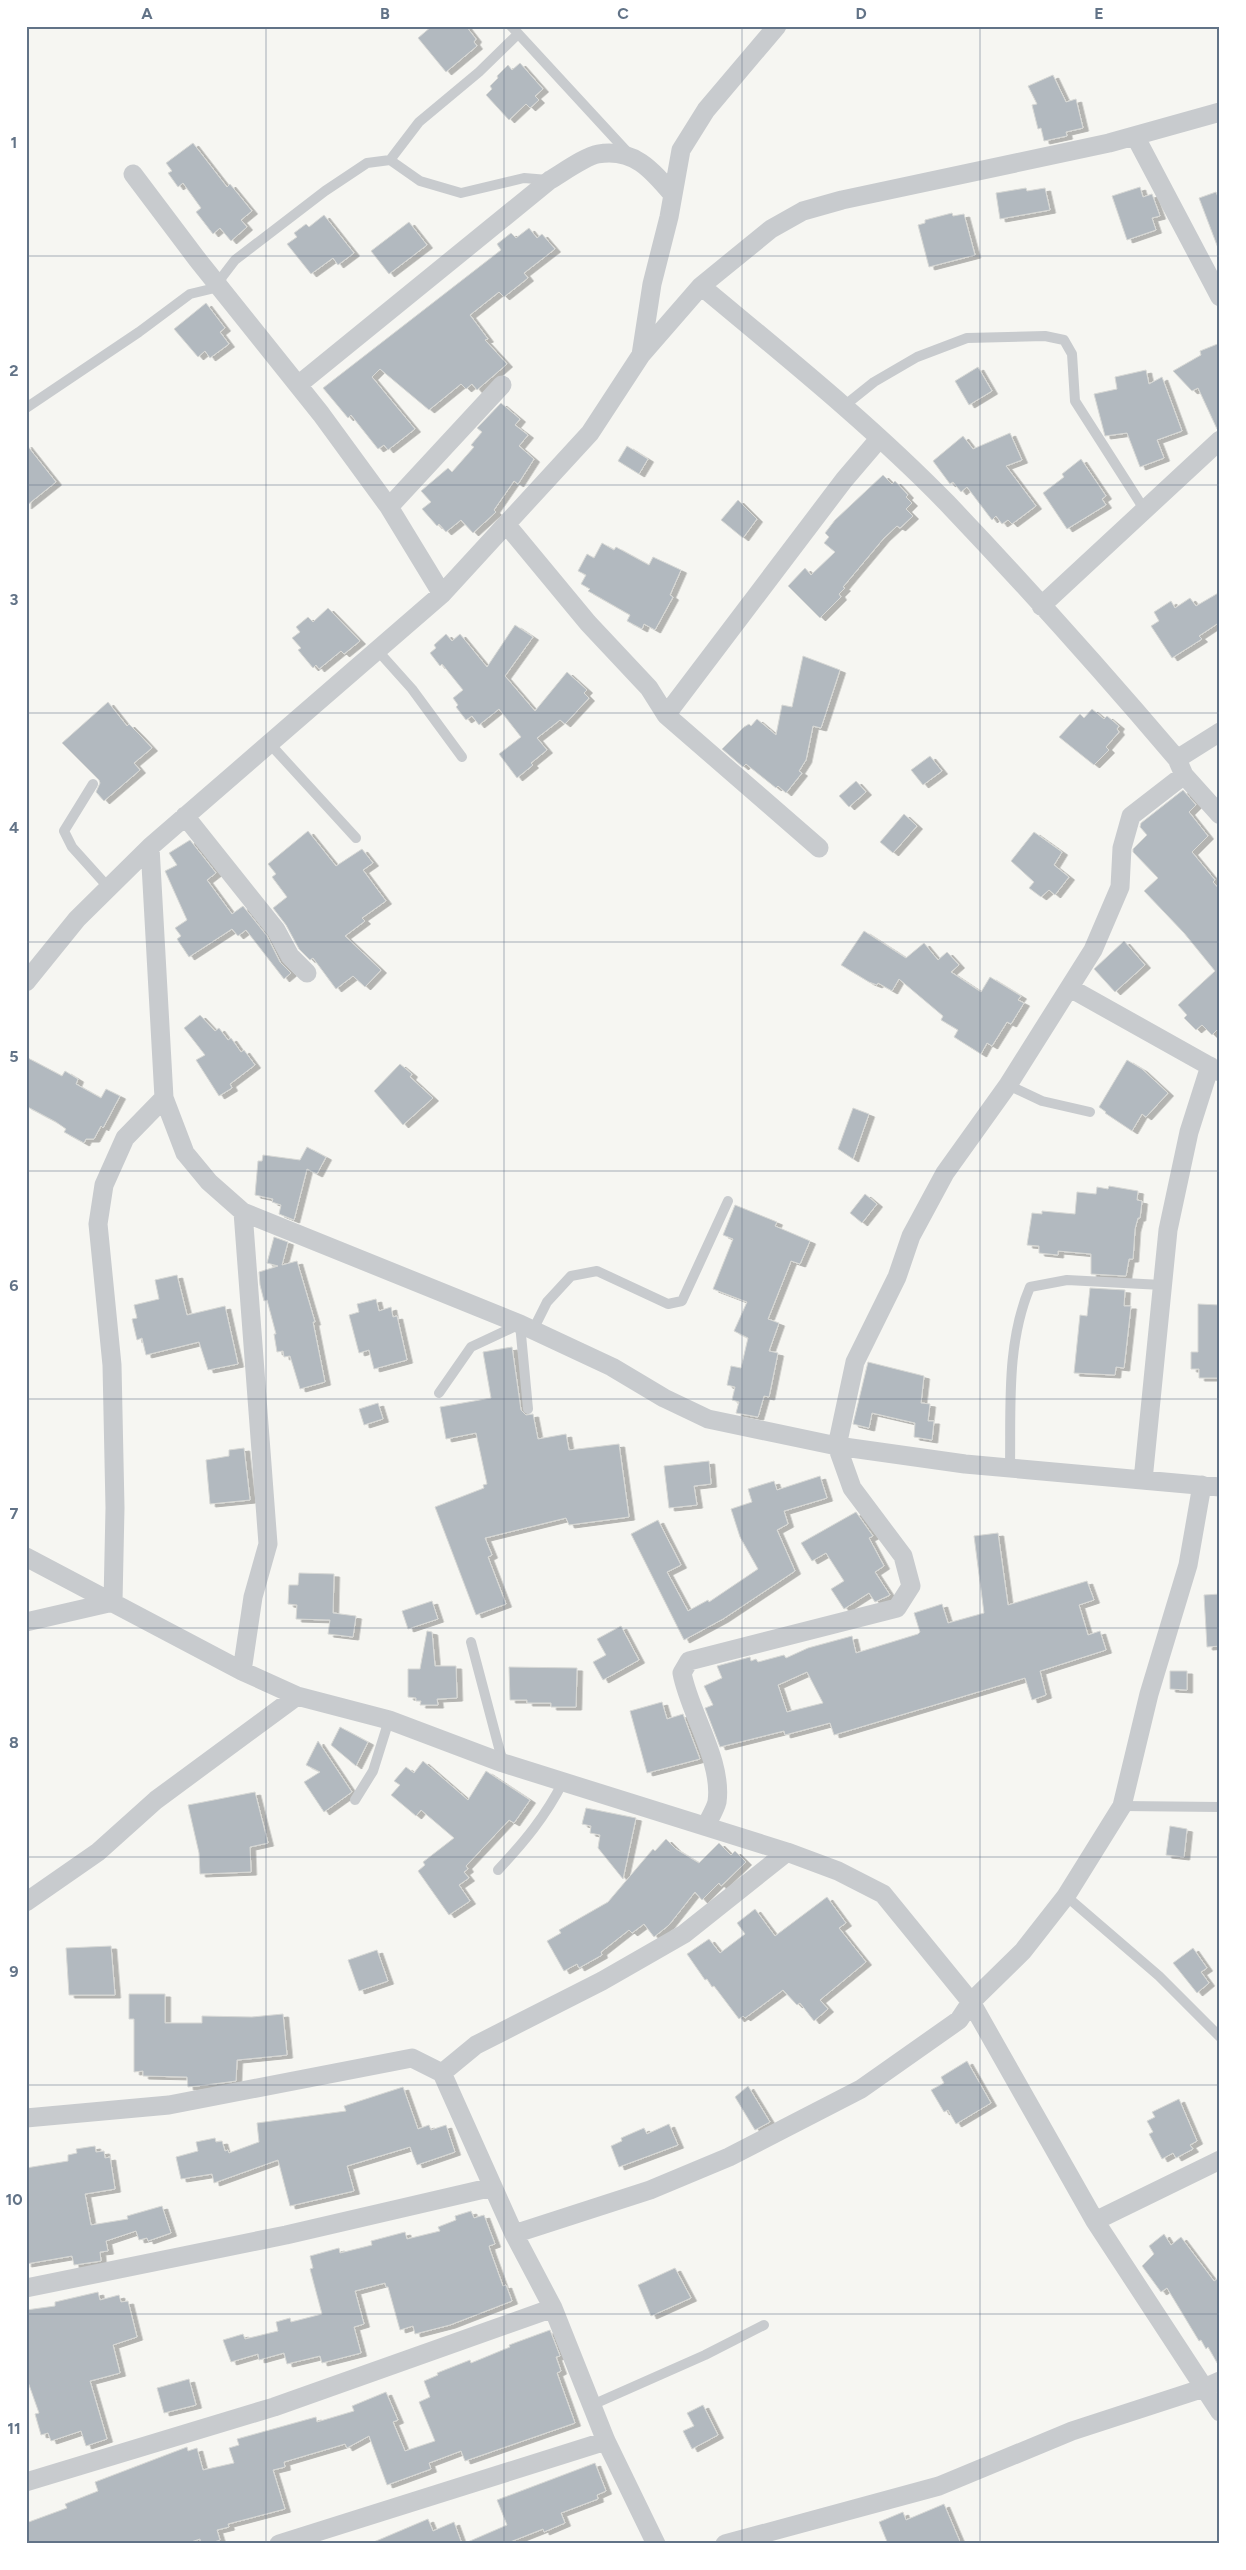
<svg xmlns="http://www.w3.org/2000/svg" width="1246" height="2570" font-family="Figtree,sans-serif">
	<defs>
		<filter id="shadow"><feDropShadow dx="5.5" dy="3" stdDeviation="0" flood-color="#0004"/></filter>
	</defs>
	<rect width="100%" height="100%" fill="#f6f6f2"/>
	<path fill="#b2b9bf" stroke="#d7d8d5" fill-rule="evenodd" filter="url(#shadow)" d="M432 26H466L476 39 474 42 477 46 446 72 418 38Z
		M520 63 543 89 535 96 539 100 530 108 526 104 509 120 486 95 492 89 490 86 498 78 497 76 508 65 512 70Z
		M1053 75 1066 102 1076 99 1083 128 1066 132 1067 136 1044 141 1041 128 1038 129 1032 105 1037 104 1028 86Z
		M193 143 227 187 230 184 252 211 241 220 247 227 231 241 220 228 213 234 196 212 201 208 183 183 178 187 168 173 172 171 166 163Z
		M1140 187 1143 197 1152 194 1160 216 1152 218 1156 230 1127 240 1112 196Z
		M1026 188 1027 191 1045 188 1050 210 1000 219 996 193Z
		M1216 192 1220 202 1218 248 1199 198Z
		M952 213 953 216 964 214 975 255 929 267 918 225 925 223V220Z
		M324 215 354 253 338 265 333 258 311 274 287 244 297 237 294 233 306 224 309 227Z
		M409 222 427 245 389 274 371 251Z
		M529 228 537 238 542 234 555 249 524 273 528 278 504 297 499 292 470 315 488 339 485 340 507 364 477 390 472 384 466 389 461 384 429 410 380 369 372 377 415 429 388 450 384 445 378 449 351 415 348 418 323 388 501 250 497 244 511 233 516 238Z
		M206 303 225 328 220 332 229 344 210 358 205 351 198 357 174 329Z
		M1220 343V429H1217L1198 388 1192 391 1173 371 1201 355 1200 351Z
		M978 367 992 391 969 405 955 381Z
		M1146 370 1149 384 1162 377 1182 431 1157 440 1164 458 1140 467 1127 433 1105 436 1094 394 1117 389 1115 377Z
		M501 403 520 419 515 425 528 435 519 446 534 459 518 484 514 481 494 510 496 512 473 533 461 520 446 532 439 524 437 526 422 509 431 502 421 491 448 468 452 472 474 447 471 445 482 432 477 428Z
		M1010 433 1022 460 1006 466 1036 506 1012 524 1008 520 1002 524 996 516 992 520 967 487 961 492 953 482 950 484 933 461 963 436 973 449Z
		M26 444 56 482 26 506Z
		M627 446 648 459 639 474 618 461Z
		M1081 459 1106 496 1102 499 1106 505 1067 529 1043 493 1064 477 1062 474Z
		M883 475 892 484 895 481 908 495 906 497 912 503 906 509 913 516 900 528 897 526 884 538 843 587 845 588 839 594 841 597 820 618 788 586 805 568 811 575 835 552 824 543 829 537 825 533 835 520Z
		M738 500 757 519 743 538 721 520Z
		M602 543 614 550 616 547 649 565 653 557 681 570 670 595 673 597 655 630 644 624 642 629 627 621 630 615 588 591 590 589 581 584 586 575 578 571 587 554 594 558Z
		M1220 592V622L1199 636 1202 639 1172 658 1151 626 1159 621 1154 612 1171 601 1175 608 1190 598 1196 606Z
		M328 608 360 641 344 654 341 651 319 669 316 665 313 668 298 650 301 648 292 638 300 632 296 627 308 617 313 622Z
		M515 625 533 637 505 676 535 711 567 672 587 690 584 693 589 698 565 724 560 720 537 738 547 750 531 763 533 765 517 778 499 754 521 737 499 709 479 725 472 716 466 720 456 707 458 705 453 698 463 690 442 664 440 666 430 653 436 648 434 645 446 634 452 641 460 634 487 667Z
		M803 656 840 670 821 728 813 726 806 760 799 771 802 773 786 793 778 786 776 788 746 764 743 767 722 749 744 727 749 724 751 726 757 719 776 735 782 705 792 707Z
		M108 702 127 726 129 724 140 735 152 748 134 763 140 770 104 801 96 792 100 783 99 780 62 743Z
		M1092 709 1104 719 1107 716 1119 726 1117 729 1119 732 1106 747 1109 750 1094 765 1059 737 1080 714 1084 718Z
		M930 756 942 771 923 785 911 770Z
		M856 781 866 792 849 807 839 796Z
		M1183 790 1196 805 1189 812 1208 836 1192 852 1215 880 1213 882 1220 890V1027L1212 1035 1202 1025 1196 1030 1184 1018 1187 1015 1178 1005 1215 971 1184 933 1144 891 1158 878 1133 852V849L1147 835 1140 827 1141 823Z
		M904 814 917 826 893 853 880 842Z
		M308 831 336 866 362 849 373 863 363 870 386 901 362 918 365 921 345 936 381 970 365 987 353 976 336 989 313 958 310 960 299 949 286 925 273 908 287 897 272 877 276 874 268 864Z
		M1034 832 1062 852 1054 865 1069 877 1055 895 1049 890 1041 897 1029 888 1034 882 1011 861Z
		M190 840 216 873 207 880 232 914 243 906 267 936 280 962 291 973 284 979 246 930 238 936 232 929 189 957 177 939 181 936 175 928 187 920 165 871 177 865 169 853Z
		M864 931 906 958 924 943 938 960 947 952 959 965 951 972 981 992 990 977 1021 996 1018 1000 1024 1003 1011 1024 1007 1022 992 1046 987 1043 981 1054 954 1037 958 1030 941 1020 943 1016 899 979 892 991 878 983 877 985 869 982 841 965Z
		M1124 941 1145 965 1115 992 1094 969Z
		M200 1015 215 1031 219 1028 228 1040 231 1038 241 1052 244 1050 255 1065 230 1084 232 1088 219 1096 196 1060 205 1055 184 1028Z
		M26 1057 62 1076 65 1071 78 1079 76 1084 101 1098 106 1089 120 1096 103 1128 101 1126 94 1139H86L84 1143 64 1132 66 1129 56 1122 26 1106Z
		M1127 1060 1142 1069 1168 1093 1146 1117 1142 1114 1132 1131 1105 1113 1106 1112 1099 1107Z
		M400 1064 412 1074 410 1077 433 1098 403 1125 374 1091Z
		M853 1108 869 1114 853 1159 838 1149Z
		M307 1147 326 1157 317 1174 307 1169 294 1220 279 1214 281 1205 272 1202 273 1199 255 1195 258 1161H262L263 1155 300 1160Z
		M1109 1186 1138 1191 1137 1200 1142 1201 1140 1218H1138L1135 1229 1133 1259H1129L1126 1276 1091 1274V1254L1058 1251V1255L1039 1253V1246L1027 1245 1032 1213 1042 1214V1211L1075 1214 1077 1192 1096 1194 1097 1187 1108 1189Z
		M865 1194 877 1204 862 1223 850 1213Z
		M735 1205 777 1222 775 1226 810 1241 800 1264 791 1261 768 1319 779 1323 769 1351 778 1353 769 1397 764 1396 758 1417 736 1413 739 1402 732 1400 735 1387 727 1385 731 1366 741 1368 748 1338 734 1331 747 1302 713 1289 733 1239 723 1235Z
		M274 1237 288 1242 282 1265 297 1261 315 1322H313L325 1382 300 1389 290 1356 284 1357 283 1351 277 1352 274 1334H276L267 1300 264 1301 260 1285 259 1272 278 1266 267 1263Z
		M177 1275 187 1315 225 1306 238 1364 208 1370 199 1342 146 1355 142 1338 137 1340 132 1319 137 1318 134 1305 159 1299 155 1280Z
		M1090 1288 1125 1290 1124 1306H1131L1124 1368 1116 1367 1115 1375 1074 1373 1080 1315 1087 1316Z
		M376 1299 379 1311 391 1307 393 1317 397 1316 407 1360 374 1369 369 1350 359 1353 349 1315 359 1312 357 1304Z
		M1198 1304 1220 1305V1378H1199V1369H1191V1352H1198Z
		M512 1347 521 1410 526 1415 533 1414 538 1439 566 1434 569 1450 619 1444 629 1517 569 1525 566 1518 485 1538 492 1555 488 1557 506 1604 476 1615 435 1507 484 1488 483 1485 487 1484 476 1433 446 1439 440 1407 491 1398 483 1352Z
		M868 1362 924 1376 921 1403 930 1404 928 1421H934L932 1440 914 1437 915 1423 872 1413 869 1428 853 1424Z
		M378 1403 383 1419 364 1425 359 1409Z
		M244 1448 250 1500 210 1504 206 1460 229 1456V1450Z
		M709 1461 711 1484 694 1486 697 1505 669 1508 664 1466Z
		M820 1476 827 1498 784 1511 788 1524 777 1530 795 1571 723 1619 684 1640 631 1534 658 1520 681 1565 667 1572 688 1611 708 1600 709 1602 758 1569 740 1537 731 1509 752 1502 748 1489 774 1481 777 1490Z
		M856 1512 873 1536 869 1538 884 1566 875 1572 890 1595 875 1602 869 1593 844 1609 831 1589 844 1581 826 1553 812 1561 801 1543Z
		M998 1533 1008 1605 1087 1581 1094 1600 1079 1605 1088 1635 1100 1631 1106 1650 1040 1671 1046 1695 1032 1700 1025 1678 834 1735 830 1723 785 1735 784 1731 720 1747 705 1708 713 1705 704 1686 722 1678 717 1666 750 1657 751 1661 756 1659 758 1662 784 1655 786 1658 808 1648 852 1636 856 1653 918 1634 920 1632 914 1613 942 1604 948 1623 984 1613 974 1536ZM807 1672 823 1703 787 1712 778 1685Z
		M299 1573 334 1574 333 1613 356 1616 353 1637 328 1634 330 1620 296 1619 297 1605 288 1604 289 1585H298Z
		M1220 1594V1646L1207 1647 1204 1595Z
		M432 1601 438 1619 408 1629 402 1611Z
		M621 1626 639 1660 603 1680 593 1662 606 1655 597 1639Z
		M427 1631 432 1632 435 1666H456L457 1698 437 1699 438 1705H420L421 1701H416V1698L408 1697V1669H420Z
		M509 1667 577 1668 576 1707H551V1703H527V1700H510Z
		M1170 1671H1187V1690L1170 1689Z
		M662 1702 667 1719 683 1714 700 1759 647 1773 630 1711Z
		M340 1727 368 1742 356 1766 331 1745Z
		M318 1741 352 1792 324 1812 304 1782 320 1772 306 1765Z
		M423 1761 468 1800 486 1771 530 1800 514 1823 509 1820 466 1866 468 1869 464 1872 469 1878 459 1885 470 1901 449 1915 418 1871 425 1865 423 1862 454 1838 421 1810 416 1816 391 1795 400 1785 394 1781 406 1767 414 1773Z
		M255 1792 268 1843 250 1847 251 1872 200 1874 199 1853 188 1805Z
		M586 1808 636 1818 623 1879 598 1848 600 1835 590 1833 591 1826 582 1824Z
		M1170 1826 1187 1829 1184 1857 1166 1855Z
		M666 1839 676 1849 699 1863 719 1843 731 1855 735 1851 746 1862 721 1886 719 1883 702 1900 695 1892 669 1925 654 1937 644 1924 632 1933 629 1930 601 1952 602 1955 579 1968 577 1964 564 1971 547 1941 561 1933 559 1930 608 1902 653 1849 655 1851Z
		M827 1897 846 1923 839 1928 866 1962 820 2000 828 2009 814 2021 800 2003 797 2005 783 1990 745 2018 743 2016 739 2019 714 1986 712 1987 707 1979 705 1980 687 1954 709 1939 720 1953 745 1934 737 1923 755 1909 775 1936Z
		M111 1946 115 1995H69L66 1948Z
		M1193 1948 1207 1968 1201 1972 1209 1983 1197 1993 1173 1963Z
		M377 1950 388 1981 359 1991 348 1960Z
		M129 1994H165V2023H202V2016L252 2017 283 2014 287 2055 237 2060 236 2081 221 2083 188 2087 187 2077 143 2076V2071L134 2072V2019H129Z
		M967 2061 991 2103 956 2124 948 2110 944 2112 931 2090 944 2083 941 2077Z
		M748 2086 770 2122 755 2130 735 2097Z
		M403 2087 418 2129 429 2125 431 2130 446 2125 455 2152 417 2165 410 2147 347 2166 354 2191 290 2206 278 2160 214 2183 212 2174 181 2179 176 2157 198 2151 196 2142 215 2138 216 2142 222 2141 225 2151 228 2150 229 2153 259 2142 257 2123 346 2111 344 2106Z
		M1179 2099 1197 2141 1190 2145 1193 2149 1176 2158 1173 2153 1162 2159 1149 2134 1153 2132 1147 2121 1155 2117 1152 2112Z
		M669 2124 678 2145 619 2167 611 2146 622 2141 621 2138 644 2128 647 2134Z
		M95 2146 96 2152 104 2151 105 2158 110 2157 115 2189 85 2194 91 2225 128 2219 127 2216 162 2206 171 2233 148 2241 147 2238 139 2240 136 2231 106 2241 108 2251 100 2252 101 2261 74 2265 72 2256 26 2264V2168L68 2161V2155L77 2153 76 2149Z
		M471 2211 474 2218 484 2215 495 2244 489 2246 490 2250 503 2286 506 2285 512 2301 450 2325 415 2334 413 2326 400 2330 388 2287H386L385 2283 355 2291 364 2324 354 2327 361 2353 322 2363 320 2356 287 2364 284 2353 259 2360 258 2354 231 2362 223 2340 243 2334 245 2339 278 2331 276 2322 290 2318 291 2322 322 2314 310 2269 313 2268 310 2256 339 2248 340 2253 372 2245 371 2241 405 2232 407 2239 440 2231 438 2227 456 2220 455 2216Z
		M1164 2234 1171 2245 1181 2237 1214 2281 1220 2277V2368L1208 2347 1206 2349 1201 2340 1199 2341 1167 2288 1161 2292 1142 2266 1154 2254 1149 2246Z
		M675 2268 691 2298 651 2316 638 2285Z
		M98 2292 100 2300 119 2295 121 2302 128 2301 137 2337 113 2345 120 2373 90 2381 107 2439 86 2446 81 2431 51 2441 48 2433 41 2435 35 2414 39 2413 28 2382 26 2310 55 2306V2302Z
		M550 2330 560 2356 556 2357 561 2371 557 2373 575 2423 465 2461 461 2451 429 2463 431 2469 387 2485 369 2436 347 2448 345 2444 284 2462 285 2467 273 2470 285 2509 228 2524 229 2527 217 2530 220 2540 208 2544H201L200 2539 185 2544H26V2523L67 2508 65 2504 98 2491 95 2482 187 2447 188 2451 197 2448 203 2470 234 2463 229 2448 239 2445 237 2439 316 2417 317 2422 354 2411 352 2406 386 2392 398 2420 393 2422 405 2451 435 2441 419 2402 430 2397 424 2381 438 2375 437 2373 470 2360 471 2363 510 2347 509 2345Z
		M189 2379 196 2405 164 2413 157 2388Z
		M703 2405 718 2435 692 2449 683 2431 694 2426 687 2413Z
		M595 2463 606 2491 597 2495 598 2499 561 2513 565 2523 544 2532 543 2529 505 2544H463L507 2525 497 2500Z
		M944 2504 961 2544H888L879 2522 903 2512 906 2520Z
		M428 2519 433 2531 454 2522 462 2544H369Z"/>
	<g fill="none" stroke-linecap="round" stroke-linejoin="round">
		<path stroke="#c8cbce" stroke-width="10" d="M511 26 630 155
			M390 160 419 122 479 72 518 34
			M844 406 874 382 917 357 967 338 1045 336 1064 340 1072 354 1075 401 1144 509
			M26 408 139 332 190 294 219 287 222 277 235 260 325 191 367 163 390 160 420 181 461 193 524 178 548 180
			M378 651 412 689 462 757
			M270 744 356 838
			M93 784 64 831 72 847 108 887
			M1008 1085 1042 1101 1090 1112
			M533 1330 547 1302 571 1276 597 1271 668 1304 682 1301 728 1201
			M439 1393 471 1347 520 1324 528 1409
			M1010 1468C1011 1408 1006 1343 1030 1287L1067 1280 1162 1285
			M471 1642 503 1763
			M355 1800 373 1771 389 1720
			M1122 1806 1220 1807
			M498 1870C525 1841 545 1817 563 1782
			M1066 1896 1159 1976 1220 2037
			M592 2405 705 2355 764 2325"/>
		<path stroke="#c8cbce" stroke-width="19" d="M1135 136 1220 297
			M133 174 197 259 321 414 389 507 442 594
			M701 286C785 356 871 425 947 503 1026 586 1103 672 1177 759L1184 775 1220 815
			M641 355 652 284 669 217 681 150 706 110 777 26
			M298 385 550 180C562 173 586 156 598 154 634 148 652 170 673 195
			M389 507 502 385
			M506 524 588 623 649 688 666 715 819 848
			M1041 606 1220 440
			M666 715 844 480 879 439
			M1177 759 1220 732
			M185 816 276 930 290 956 307 973
			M150 847 164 1098 185 1153 209 1182 243 1212 520 1324 612 1367 664 1398 708 1419 837 1446 965 1464 1220 1487
			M26 982 77 919 150 847 442 594 590 433 641 355 701 286 771 229 803 211 842 200 1109 143 1220 112
			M1070 988 1220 1072
			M1143 1480 1168 1230 1189 1132 1210 1066
			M26 1557 242 1671 297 1696 389 1720 503 1763 787 1852 838 1871 883 1894 971 2002 1095 2221 1220 2412
			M26 1622 113 1602 115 1508 112 1365 98 1224 104 1185 125 1138 164 1098
			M242 1671 253 1597 268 1544 243 1212
			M706 1826C709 1819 715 1810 717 1802 723 1761 689 1712 682 1673L689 1661 897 1608 911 1586 903 1556 852 1488 837 1446 855 1362 897 1277 911 1236 945 1173 1008 1085 1093 950 1120 887 1122 848 1131 816 1184 775
			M26 1902 98 1852 156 1800 297 1696
			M442 2073 514 2234 553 2308 606 2441 656 2544
			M26 2118 169 2105 412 2058 442 2073 476 2045 602 1981 684 1934 787 1852
			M1095 2221 1220 2160
			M514 2234 650 2190 729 2157 861 2089 959 2020 971 2002 1023 1951 1066 1896 1122 1806 1149 1694 1188 1565 1202 1485
			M26 2288 286 2235 493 2187
			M26 2482 274 2407 553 2308
			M279 2544 606 2441
			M725 2544 939 2486 1072 2431 1204 2388 1220 2381"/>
	</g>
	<path fill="none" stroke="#627387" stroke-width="1" stroke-opacity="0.55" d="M266 26V2544M504 26V2544M742 26V2544M980 26V2544M26 256H1220M26 485H1220M26 713H1220M26 942H1220M26 1171H1220M26 1399H1220M26 1628H1220M26 1857H1220M26 2085H1220M26 2314H1220"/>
	<rect width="1246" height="2570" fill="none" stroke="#ffffff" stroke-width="55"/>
	<rect x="28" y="28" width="1190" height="2514" fill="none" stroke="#627387" stroke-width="2"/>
	<g font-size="16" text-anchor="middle" font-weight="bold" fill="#627387">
		<text x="147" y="19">A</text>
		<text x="385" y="19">B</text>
		<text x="623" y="19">C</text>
		<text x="861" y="19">D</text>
		<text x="1099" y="19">E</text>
		<text x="14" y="148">1</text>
		<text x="14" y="376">2</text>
		<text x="14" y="605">3</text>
		<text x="14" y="833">4</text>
		<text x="14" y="1062">5</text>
		<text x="14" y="1291">6</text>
		<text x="14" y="1519">7</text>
		<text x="14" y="1748">8</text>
		<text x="14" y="1977">9</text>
		<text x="14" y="2205">10</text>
		<text x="14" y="2434">11</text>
	</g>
</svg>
